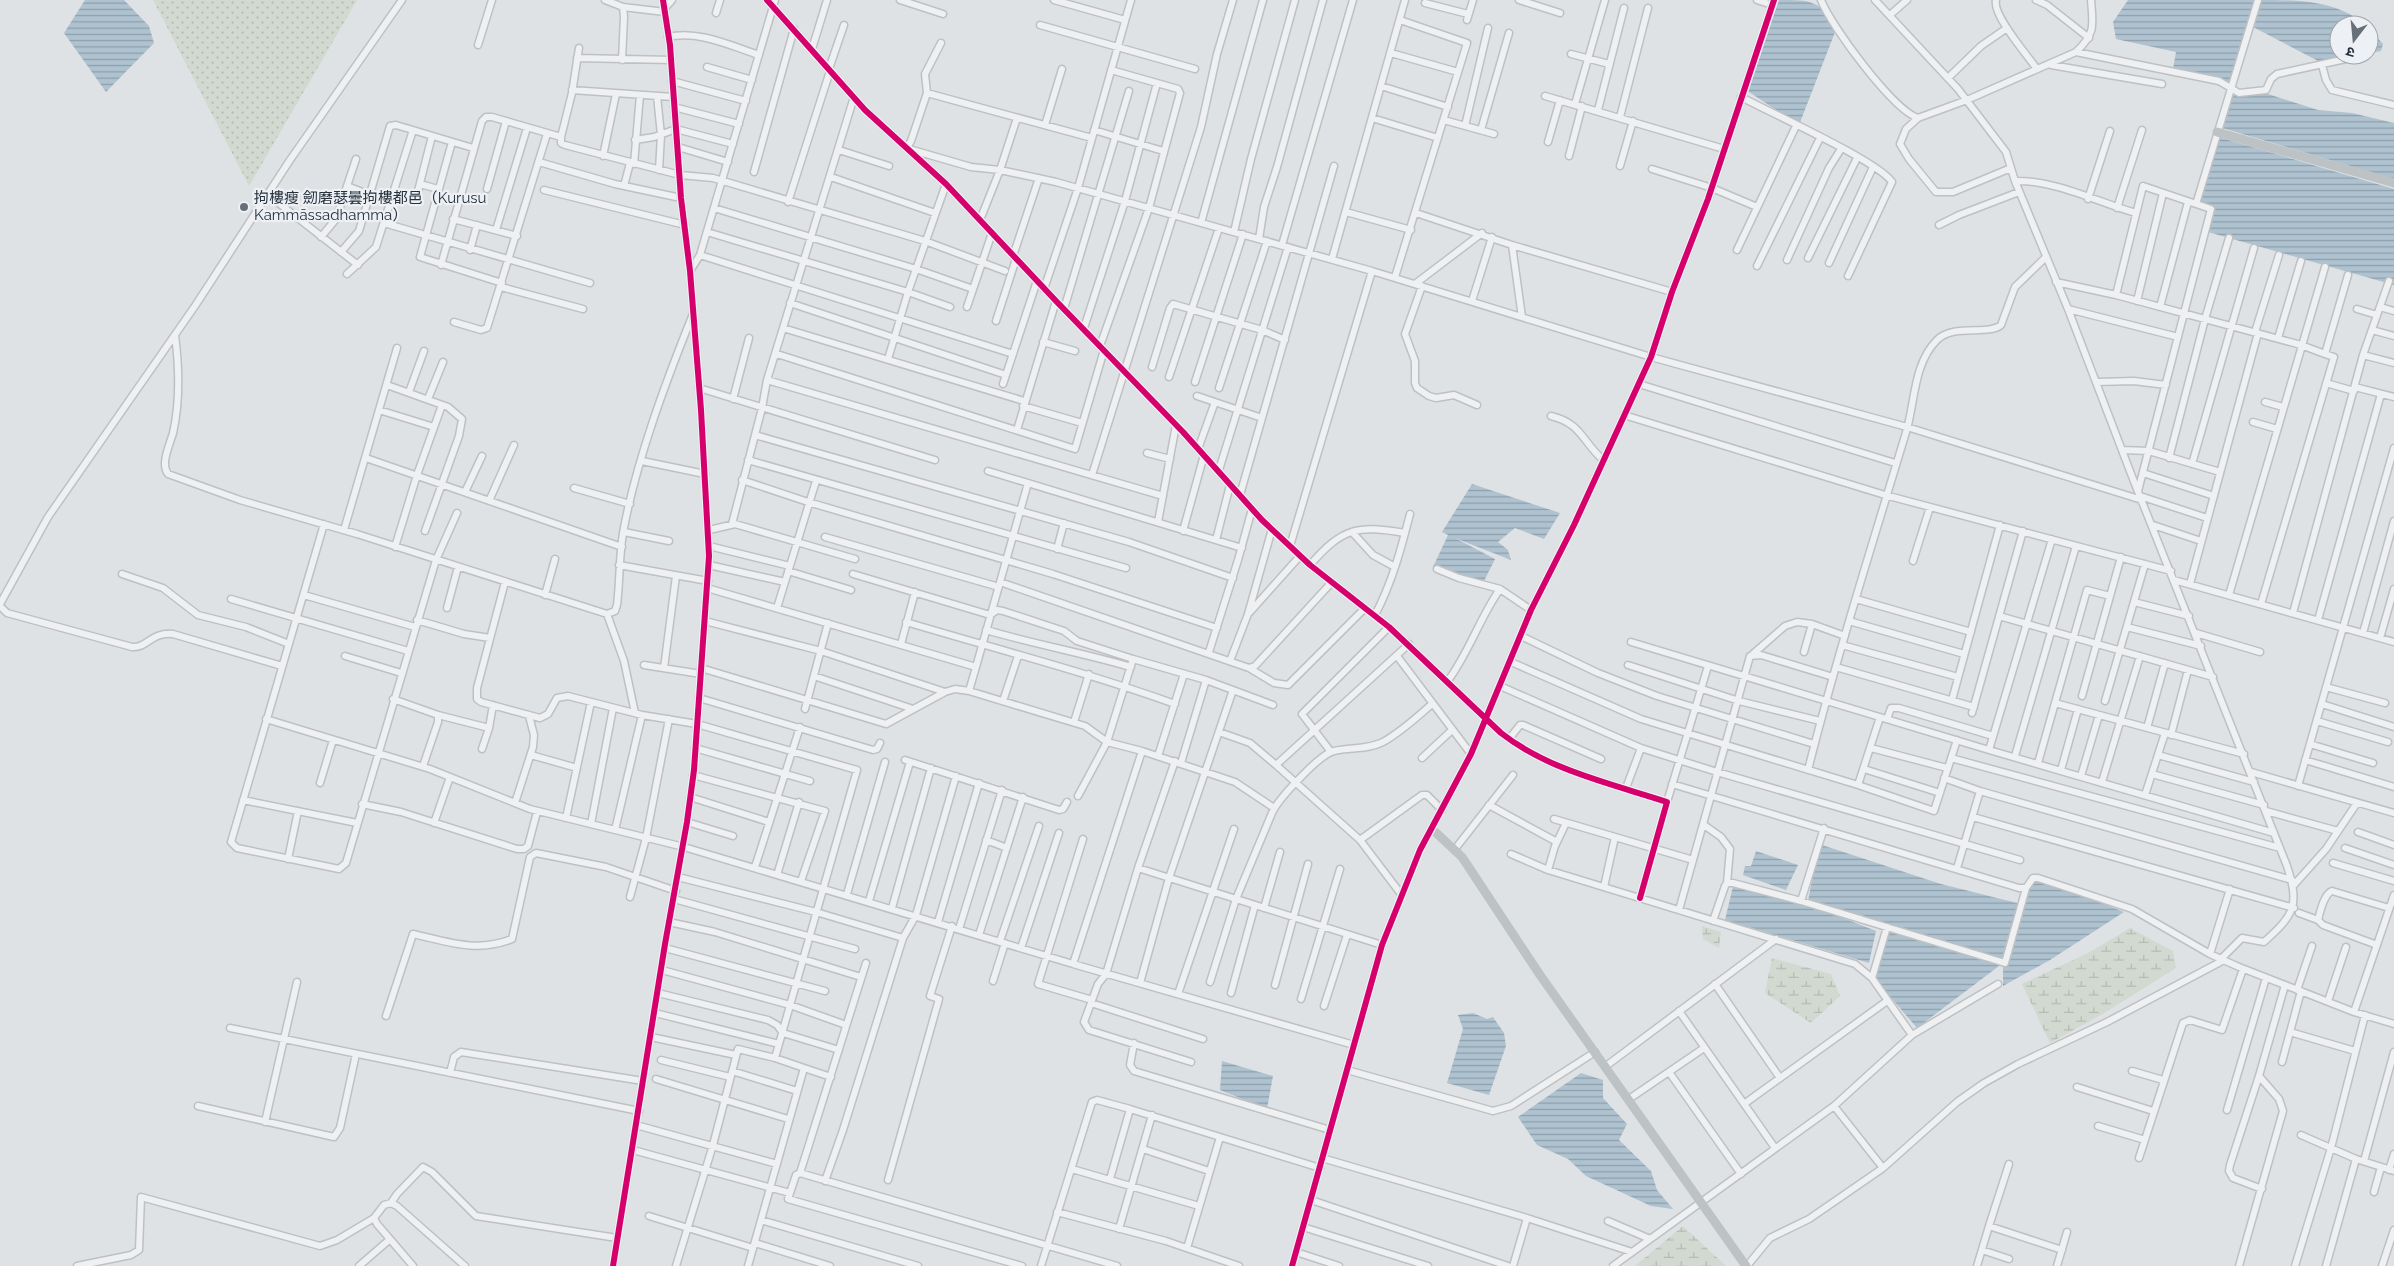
<svg xmlns="http://www.w3.org/2000/svg" width="2394" height="1266" font-family="Raleway,'Noto Sans SC','Noto Sans Devanagari',sans-serif">
	<defs>
		<pattern id="grass-dots" width="8" height="8" patternUnits="userSpaceOnUse" patternTransform="scale(1.25)"><rect width="8" height="8" fill="#d1d9d0"/><path d="M2 2h.1M6 6h.1" fill="none" stroke="#b3bbb4" stroke-width="1.8" stroke-linecap="round"/></pattern>
		<pattern id="wetland-marsh" width="20" height="14" patternUnits="userSpaceOnUse" patternTransform="scale(1.25)"><rect width="20" height="14" fill="#d1d9d0"/><path d="M1 5h8M5 5V1M11 12h8M15 12V8" fill="none" stroke="#b3bbb4"/></pattern>
		<pattern id="water-rules" width="6" height="5" patternUnits="userSpaceOnUse" patternTransform="scale(1.25)"><rect width="6" height="5" fill="#aec2d0"/><path d="M0 2.5h6" fill="none" stroke="#8e9eaa"/></pattern>
	</defs>
	<rect width="100%" height="100%" fill="#dfe2e5"/>
	<path fill="url(#grass-dots)" d="M153 0H357L249 186Z"/>
	<path fill="url(#wetland-marsh)" d="M1702 926 1721 932 1719 948 1703 939Z
		M2130 928 2173 951 2176 968 2101 1015 2050 1043 2022 984 2090 952Z
		M1772 958 1831 974 1840 996 1811 1023 1765 993Z
		M1683 1226 1726 1266H1635Z"/>
	<path fill="url(#water-rules)" d="M85 0H124L149 26 154 43 106 92 64 33Z
		M1779 0C1812 0 1818 0 1837 27L1799 125 1746 90Z
		M2128 0H2255L2231 84 2173 69 2176 52 2116 39 2113 22Z
		M2260 0C2297 0 2337 0 2365 25H2339V55H2361L2322 63 2253 27Z
		M2369 29 2383 44 2381 51 2369 53Z
		M2265 93 2318 110 2352 113 2394 123V179L2219 127 2232 94Z
		M2215 136 2394 189V285L2208 232 2215 211 2195 202Z
		M1472 484 1560 513 1544 539 1515 528 1498 542 1508 550 1511 560 1455 538 1495 559 1483 583 1433 567 1448 535 1442 532Z
		M1819 844 1941 884 2021 904 2030 875 2124 912 2050 960 2003 986V963L1917 1028 1875 979 1887 926 1808 901Z
		M1756 851 1798 865 1786 890 1743 875 1745 866H1751Z
		M1733 886 1826 911 1876 931 1869 963 1725 920Z
		M1473 1013 1487 1019 1493 1017 1504 1033 1506 1046 1489 1095 1447 1083 1463 1029 1458 1015Z
		M1222 1061 1273 1076 1267 1109 1220 1090Z
		M1581 1073 1603 1080V1098L1627 1124 1619 1140 1651 1171 1657 1190 1673 1209 1651 1206 1586 1176 1568 1159 1537 1145 1518 1117Z"/>
	<g fill="none" stroke-linecap="round" stroke-linejoin="round">
		<g stroke="#bec0c3" stroke-width="9">
			<path id="street" d="M605 0 623 7 665 12
				M767 0 865 110 946 184 1056 301 1183 432 1262 520 1310 565 1389 627 1501 733C1548 770 1612 784 1667 802L1640 898
				M900 0 943 14
				M1054 0 1125 20
				M1519 0 1560 13
				M1757 0 1772 5
				M1821 0C1831 26 1893 110 1918 118L1967 100 2076 52C2096 33 2093 25 2091 0
				M1875 0 1958 89 2006 152 2015 181 2068 309 2133 479 2287 866C2300 906 2294 915 2264 942L2242 938 2221 959
				M1996 0C1992 15 2028 56 2037 69
				M2036 0 2047 5 2089 38
				M1425 3 1468 14
				M665 8 672 0
				M716 13 720 0
				M1890 15 1907 0
				M1467 20 1473 0
				M1040 25 1195 69
				M668 37C699 30 731 46 759 55
				M478 45 492 0
				M579 48 572 93 561 137V143L565 145 680 175 713 178 925 241 1005 271
				M812 49 827 0
				M2076 52 2219 81 2239 93 2266 90 2271 79 2277 74 2364 55
				M1391 53 1458 72
				M1571 54 1609 64
				M577 58 671 60
				M622 60 624 17 623 7
				M2051 65 2162 84
				M2322 65 2326 80 2332 90 2394 105
				M707 67 752 80
				M829 69 844 25
				M1948 78 1981 46 2007 28
				M672 81 746 101
				M1381 86 1448 107
				M572 90 673 97
				M927 93 1092 138
				M657 96 661 135 659 170
				M1545 96 1724 149
				M1741 97C1769 112 1878 161 1892 182L1848 276
				M1575 104 1605 0
				M674 107 739 124
				M1598 110 1624 8
				M1620 117 1648 8
				M1372 118 1438 138
				M1918 118 1906 129 1900 144 1909 159 1936 192H1953L2011 168
				M1444 120 1494 134
				M1045 125 1062 69
				M1465 126 1488 28
				M1094 130 1163 151
				M1481 130 1509 33
				M635 140 654 137 676 129 733 144
				M452 142 420 257 502 283
				M1548 142 1560 100
				M678 147 728 162
				M907 148 911 141 927 93 925 74 941 43
				M909 149 971 167 1000 170 1056 182 1372 271 1651 357 1907 427 2142 500
				M839 150 889 166
				M603 156 616 94
				M1569 156 1582 106
				M539 162 615 184 681 198
				M634 164 640 95
				M1620 166 1633 121
				M1652 169 1712 188 1757 207
				M754 172 794 29
				M831 177 935 213
				M2015 181C2056 180 2097 202 2136 213
				M420 184 438 189
				M347 186 390 203
				M624 186 630 163
				M487 189 506 121
				M544 190 685 225
				M418 191 432 136
				M267 194 358 265
				M2088 199 2110 131
				M788 202 830 71
				M2196 204 2258 0
				M714 208 916 269 973 289
				M2117 208 2142 130
				M1346 212 1411 230
				M1416 213 1512 245 1672 292
				M453 219 517 236
				M980 220 1000 170 1017 118
				M384 223 590 283
				M1201 223 1263 0
				M1939 225 1959 215 2019 192
				M496 230 527 128
				M707 232 908 292 950 307
				M1234 232 1251 159 1295 0
				M321 237 336 219 356 159
				M1259 239 1264 207 1277 167 1323 0
				M1282 245 1353 0
				M1512 245 1522 317
				M470 250 477 225
				M1737 250 1796 126
				M341 252 359 231 390 126 396 125 473 148
				M700 255 1013 354
				M1013 256 1039 178
				M1808 258 1857 158
				M1332 259 1405 0
				M1787 260 1829 168 1841 149
				M1829 263 1873 167
				M441 265 482 121 486 117H492L561 137
				M1757 266 1820 138
				M690 271 700 255 775 0
				M347 274 376 247 413 130
				M1395 277 1467 43 1400 20
				M2056 282 2116 295 2301 345 2325 354
				M1415 284 1482 233
				M1422 286 1405 334 1415 361V383L1417 388 1429 396 1436 398 1454 395 1477 405
				M501 287 583 309
				M1044 289 1078 188 1131 0
				M2116 295 2143 186 2211 209 2138 491
				M1472 301 1492 237
				M2137 301 2163 193
				M790 303 1006 375 1037 281
				M967 307 992 233
				M2160 307 2188 202
				M2380 307 2394 311
				M1064 309 1129 91
				M2068 309 2178 337
				M2357 309 2377 315
				M996 321 1016 259
				M454 322 481 330 487 328 547 134
				M783 328 1024 401
				M1084 328 1125 201 1157 83
				M2372 330 2394 336
				M2255 332 2279 255
				M175 335C179 366 180 402 173 433 170 444 160 464 168 474L240 500 357 534 607 614 615 611 617 605C620 581 619 557 623 533 636 461 666 381 693 314
				M2278 338 2301 261
				M1043 342 1075 351
				M1100 346 1149 208 1180 93 1178 89 1111 70
				M777 354 1075 449 1104 350
				M2363 355 2394 363
				M888 359 908 292 946 184
				M1152 367 1170 308 1173 304 1262 330 1285 340
				M1169 377 1219 228
				M767 380 1163 496
				M1195 382 1243 234
				M2096 382 2134 381 2166 385
				M2326 383 2354 391
				M1003 384 1006 375
				M1639 384 1895 463
				M387 385 448 407 462 419 459 436 425 531
				M2355 387 2394 397
				M699 388 935 460
				M1219 388 1267 241
				M409 392 424 351
				M1197 396 1262 418
				M428 399 443 362
				M733 399 749 338
				M2265 402 2283 407
				M1023 406 1082 423
				M379 410 434 427
				M1624 415 1885 495 2171 571
				M1551 416C1581 423 1582 441 1603 460
				M2253 422 2277 429
				M1017 430 1056 301
				M755 435 1129 542 1233 578
				M1198 449 1215 402
				M2122 450 2149 451 2220 472
				M1147 453 1170 459
				M366 458 622 547
				M2169 458 2205 319 2229 238
				M748 460 1126 568
				M642 461 705 474
				M2192 464 2254 248
				M1219 470 1288 247
				M988 471 1242 548
				M2143 473 2214 496
				M1092 475 1201 127 1217 54 1233 0
				M742 480 808 502 1053 574 1217 628
				M574 488 630 504
				M465 492 482 456
				M1240 495 1334 166
				M2140 496 2207 518
				M489 501 514 445
				M1158 522 1176 425
				M324 524 231 842 237 848 339 869 346 863 436 560 457 513
				M732 524 762 408 767 380 854 97
				M2153 525 2201 541
				M344 530 397 348
				M709 530 735 524 855 559
				M1183 531 1204 455
				M624 532 669 541
				M1352 532 1373 555 1395 567
				M825 537 999 587
				M1216 540 1230 485
				M709 546 790 566
				M1290 546 1372 271
				M395 547 417 475 442 405
				M1057 549 1064 523
				M1913 561 1930 507
				M619 565 708 581
				M709 565 785 582
				M1310 565C1343 527 1358 525 1405 533
				M1437 569 1459 578 1500 589 1531 610
				M788 571 851 590
				M122 574 163 588 198 615 246 627 289 644
				M853 574 990 615 997 610 1003 611 1064 631 1077 641 1133 659
				M2174 580 2394 642
				M505 582 477 688V699L481 702 540 718 548 714 557 698 568 696 642 715 697 724 857 770 775 1058 804 1068 748 1266
				M1000 582 1249 668 1255 666 1332 582
				M2190 584 2258 333
				M707 588 976 667 1028 483
				M304 595 415 627
				M545 595 555 559
				M2229 595 2325 267
				M231 599 408 651
				M1856 599 1971 632
				M2134 602 2189 616
				M0 604 48 517 195 306 290 160 402 0
				M2261 604 2334 357 2325 354 2348 275
				M0 606 7 613 132 647C148 648 150 632 173 634L282 666
				M447 608 458 567
				M777 608 816 481
				M1249 613 1300 556
				M2293 613 2363 355 2389 281
				M607 614 624 661 635 713
				M1375 615C1392 583 1401 549 1410 514
				M1999 616 2213 677
				M417 620 464 634 490 638
				M2318 620 2381 394
				M705 621 821 651 945 692
				M1849 621 1964 654
				M906 622C996 649 1086 672 1175 704
				M2127 627 2201 646
				M986 630C1034 644 1083 653 1131 667
				M2196 633 2260 652
				M2363 633 2394 521
				M1521 636 1598 673 1657 696 1814 744
				M2380 638 2394 589
				M1631 642 1989 750 2274 833
				M901 644 915 592
				M1842 645 1958 677
				M1209 652 1238 560 1252 509
				M1804 652 1812 624
				M1753 654 1785 626 1797 622 1812 624 1845 636
				M345 656 401 673
				M1397 656 1471 754
				M1230 661 1248 614 1272 529
				M1511 662 1641 719 1858 785 1934 811 1957 740
				M644 665 701 674
				M1628 665 1739 701 1820 721
				M1836 667 1974 707
				M664 668 676 576
				M701 668 886 724 945 692 955 689 969 691 1085 726 1107 742 1133 659 1206 680 1273 705
				M1249 668 1274 683 1288 685 1365 608
				M814 676 913 709
				M1447 682C1469 653 1479 619 1500 589
				M1500 686 1641 748 1626 788
				M2326 687 2385 703
				M969 691 976 667
				M2082 696 2121 557
				M699 698 873 750 877 749 880 743
				M393 699 438 715V722L423 766
				M1952 700 2000 525
				M1003 701 1018 656
				M2105 701 2145 564
				M2055 703 2244 754
				M2322 704 2394 727
				M805 709 828 623
				M1972 713 2023 531
				M438 715 489 728
				M266 719 430 769 530 809 684 847 1073 964 1142 751 1235 782 1274 808
				M1887 719 1891 708H1899L1993 736
				M2317 721 2388 742
				M1074 722 1089 674
				M2147 728 2165 663
				M1219 732 1250 743 1276 765 1360 840 1401 894
				M2171 735 2188 670
				M1509 739 1520 725H1523L1601 759
				M2310 744 2373 763
				M695 748 810 781
				M1641 748 1717 772 2020 860
				M1871 748 1947 768
				M482 749 489 728 493 705
				M1989 750 2052 539
				M1331 752 1302 714 1389 627
				M531 755 577 768
				M2158 755 2254 782
				M1158 756 1184 674
				M2015 756 2076 546
				M1422 758 1452 730
				M1951 758 2280 848
				M905 760 1059 810 1063 809 1067 802
				M2305 760 2394 787
				M1175 761 1138 868 1106 974 1098 984 1084 1022 1089 1030 1191 1062
				M1181 763 1206 680
				M2038 763 2087 590 2110 596
				M1276 765 1409 644
				M1864 769 1940 793
				M1808 770C1837 655 1873 542 1907 429 1915 400 1914 363 1937 340 1954 323 1988 336 2001 325L2015 287 2046 257
				M2061 770 2078 709
				M2251 772 2394 813
				M2152 774 2264 805
				M693 775 825 811 801 881
				M2081 776 2099 715
				M1944 778 1980 791 2292 880
				M2102 782 2140 656
				M320 783 333 740
				M1672 784 2019 888H2026L2033 878H2038L2132 909 2210 954 2239 967 2354 1012 2394 1024
				M1858 785 1880 717
				M2298 786 2394 448
				M2145 795 2165 733
				M1078 796 1107 742 1142 751
				M690 797 769 822
				M243 800 357 823
				M1667 802 1708 666
				M515 803 533 747 534 735 529 716
				M362 804 401 812 517 849H524L528 846 537 812
				M1489 805 1557 842
				M2266 811 2338 831
				M1973 817 2294 908
				M566 818 591 702
				M1554 819 1693 860
				M687 822 733 836
				M434 823 450 777
				M591 824 613 708
				M1704 825 1721 837 1730 849 1727 883
				M615 830 642 715
				M2358 832 2394 845
				M1083 839 1038 984 1092 1000
				M986 840 1007 848
				M1360 840 1422 795H1427L1442 810
				M2345 848 2394 865
				M1455 849 1513 775
				M1511 854 1548 870 1855 964 1872 978 1912 1035
				M288 859 298 811
				M2333 863 2394 881
				M755 867 800 727
				M1138 868 1382 945
				M1957 868 1980 791
				M1548 870 1555 846 1566 823
				M777 875 799 802
				M678 877 816 912 903 938
				M2293 886 2326 849 2357 803
				M1604 887 1615 837
				M847 894 885 762
				M630 897 646 838 669 719
				M674 899 855 949
				M869 901 910 762
				M1801 901 1824 828
				M892 908 931 768
				M1264 908 1280 852
				M1679 910 1750 656 1761 655 1833 677
				M2299 913 2318 920
				M1713 921 1725 886 1727 883H1733L1801 901 2005 963 2026 888
				M669 922 715 932 861 977
				M938 922 979 783
				M959 929 1002 790
				M979 935 1023 797
				M1000 941 1039 826
				M2377 945 2323 925 2318 920C2320 912 2324 894 2332 891L2389 908
				M665 948 825 991
				M1021 948 1059 833
				M2210 954 2230 889
				M866 963 800 1173 796 1175 788 1199 1022 1266
				M1073 964 1354 1045
				M662 970 790 1005 846 1025
				M1872 978 1887 927
				M993 981 1005 943
				M1210 982 1236 899 1272 813C1278 799 1320 754 1334 751 1350 747 1367 750 1383 742 1401 732 1417 717 1432 704
				M1140 983 1169 878 1233 690
				M1715 984 1780 1078
				M1275 985 1308 864
				M2297 990 2312 946
				M658 993 768 1020 777 1025 783 1033 839 1050
				M1231 993 1255 905
				M1178 994 1234 829
				M1301 999 1340 869
				M2328 1001 2346 947
				M1091 1003 1203 1039
				M1324 1006 1347 935
				M1679 1011 1775 1148
				M2354 1012 2394 895
				M655 1013 779 1044
				M386 1016 413 934C449 942 476 953 512 939L530 857 536 853 606 867 676 891
				M230 1028 639 1111
				M2290 1032 2355 1051
				M651 1037 736 1055
				M1134 1043 1130 1065 1134 1071 1330 1130
				M661 1060 730 1077
				M2282 1062 2301 991
				M1606 1066 1776 939
				M804 1068 831 1077
				M1347 1070 1493 1111 1511 1106 1595 1052
				M732 1071 797 1091
				M2132 1071 2163 1080
				M1669 1072 1741 1174
				M450 1073 454 1057 461 1052 643 1081
				M656 1079 788 1119
				M2077 1087 2153 1111
				M1629 1099 1704 1048
				M1744 1104 1887 1001
				M198 1106 334 1137 340 1128 356 1054
				M1834 1106 1883 1168
				M2227 1110 2266 978
				M265 1122 297 982
				M636 1125 777 1164
				M2098 1126 2145 1140
				M2301 1135 2356 1159 2394 1171
				M1143 1149 1209 1171
				M633 1150 790 1193
				M1322 1158 1527 1218 1632 1252
				M2139 1158 2183 1023 2190 1020 2222 1030 2243 969
				M2364 1161 2394 1052
				M1072 1169 1199 1206
				M2389 1170 2394 1154
				M800 1173 1117 1266
				M1110 1179 1130 1109 1220 1137
				M888 1180 939 999 930 996 952 926
				M825 1181 843 1130 903 938 916 915 956 776
				M2262 1189 2233 1178 2229 1171 2230 1165 2259 1076 2285 985
				M2374 1192 2381 1167
				M1311 1200 1508 1266
				M391 1203 397 1194 423 1167 432 1172 476 1216 617 1238
				M1057 1212 1166 1241 1239 1266
				M649 1216 753 1248
				M761 1220 918 1266
				M1608 1221 1650 1239
				M1989 1226 2009 1164
				M1303 1227 1428 1266
				M1119 1229 1152 1115
				M755 1243 830 1266
				M1187 1248 1220 1137 1320 1168
				M1982 1250 2009 1259
				M1296 1252 1339 1266
				M77 1266 131 1255 139 1250 141 1197 320 1246 337 1240 374 1218
				M359 1266 389 1240
				M413 1266 377 1224 374 1218 384 1205 391 1203 397 1206 465 1266
				M676 1266 713 1145 738 1049 775 1058
				M1041 1266 1092 1102 1097 1100 1130 1109
				M1513 1266 1527 1218
				M1613 1266 1834 1106 1912 1035 1998 984
				M1747 1266 1770 1238 1809 1219 1883 1168 1957 1102 1984 1083 2018 1064 2107 1022 2224 960
				M1977 1266 1989 1226 2062 1250
				M2057 1266 2067 1232
				M2239 1266 2283 1111 2279 1099 2259 1076
				M2295 1266 2331 1148 2365 1015
				M2326 1266 2356 1159
				M2382 1266 2394 1230"/>
		</g>
		<use href="#street" stroke="#eff0f1" stroke-width="6"/>
		<path stroke="#bdc2c4" stroke-width="9" d="M2217 132 2394 183
			M1432 829 1462 857 1540 975 1746 1266
			M613 1266 665 944 687 822 694 770 709 556 701 410 690 271 681 198 670 45 663 0
			M1292 1266 1382 945 1420 850 1471 754 1531 610 1574 525 1651 357 1672 292 1708 199 1774 0"/>
		<g stroke="#edf1f5" stroke-width="9">
			<path id="cycleway" d="M767 0 865 110 946 184 1056 301 1183 432 1262 520 1310 565 1389 627 1501 733C1548 770 1612 784 1667 802L1640 898
				M613 1266 665 944 687 822 694 770 709 556 701 410 690 271 681 198 670 45 663 0
				M1292 1266 1382 945 1420 850 1471 754 1531 610 1574 525 1651 357 1672 292 1708 199 1774 0"/>
		</g>
		<use href="#cycleway" stroke="#d6006c" stroke-width="6"/>
	</g>
	<circle fill="#677078" stroke="#edf1f5" stroke-width="2" cx="244" cy="207" r="5"/>
	<g text-anchor="middle" dominant-baseline="central" stroke-width="4.5" stroke-linejoin="round" paint-order="stroke">
		<g font-size="15" fill="#27323d" stroke="#edf1f5" text-anchor="start">
			<text x="254" y="198">拘樓瘦 劒磨瑟曇拘樓都邑（Kurusu<tspan x="254" dy="17">Kammāssadhamma）</tspan></text>
		</g>
	</g>
	<g transform="translate(2354 40) rotate(196)"><circle r="24" fill="#edf1f5" stroke="#9ea5ab"/>
	<path d="M0-4L9 19L0 12L-9 19Z" fill="#677078"/>
	<text y="-8" font-size="14" font-weight="bold" text-anchor="middle" fill="#27323d">उ</text>
	</g>
</svg>
